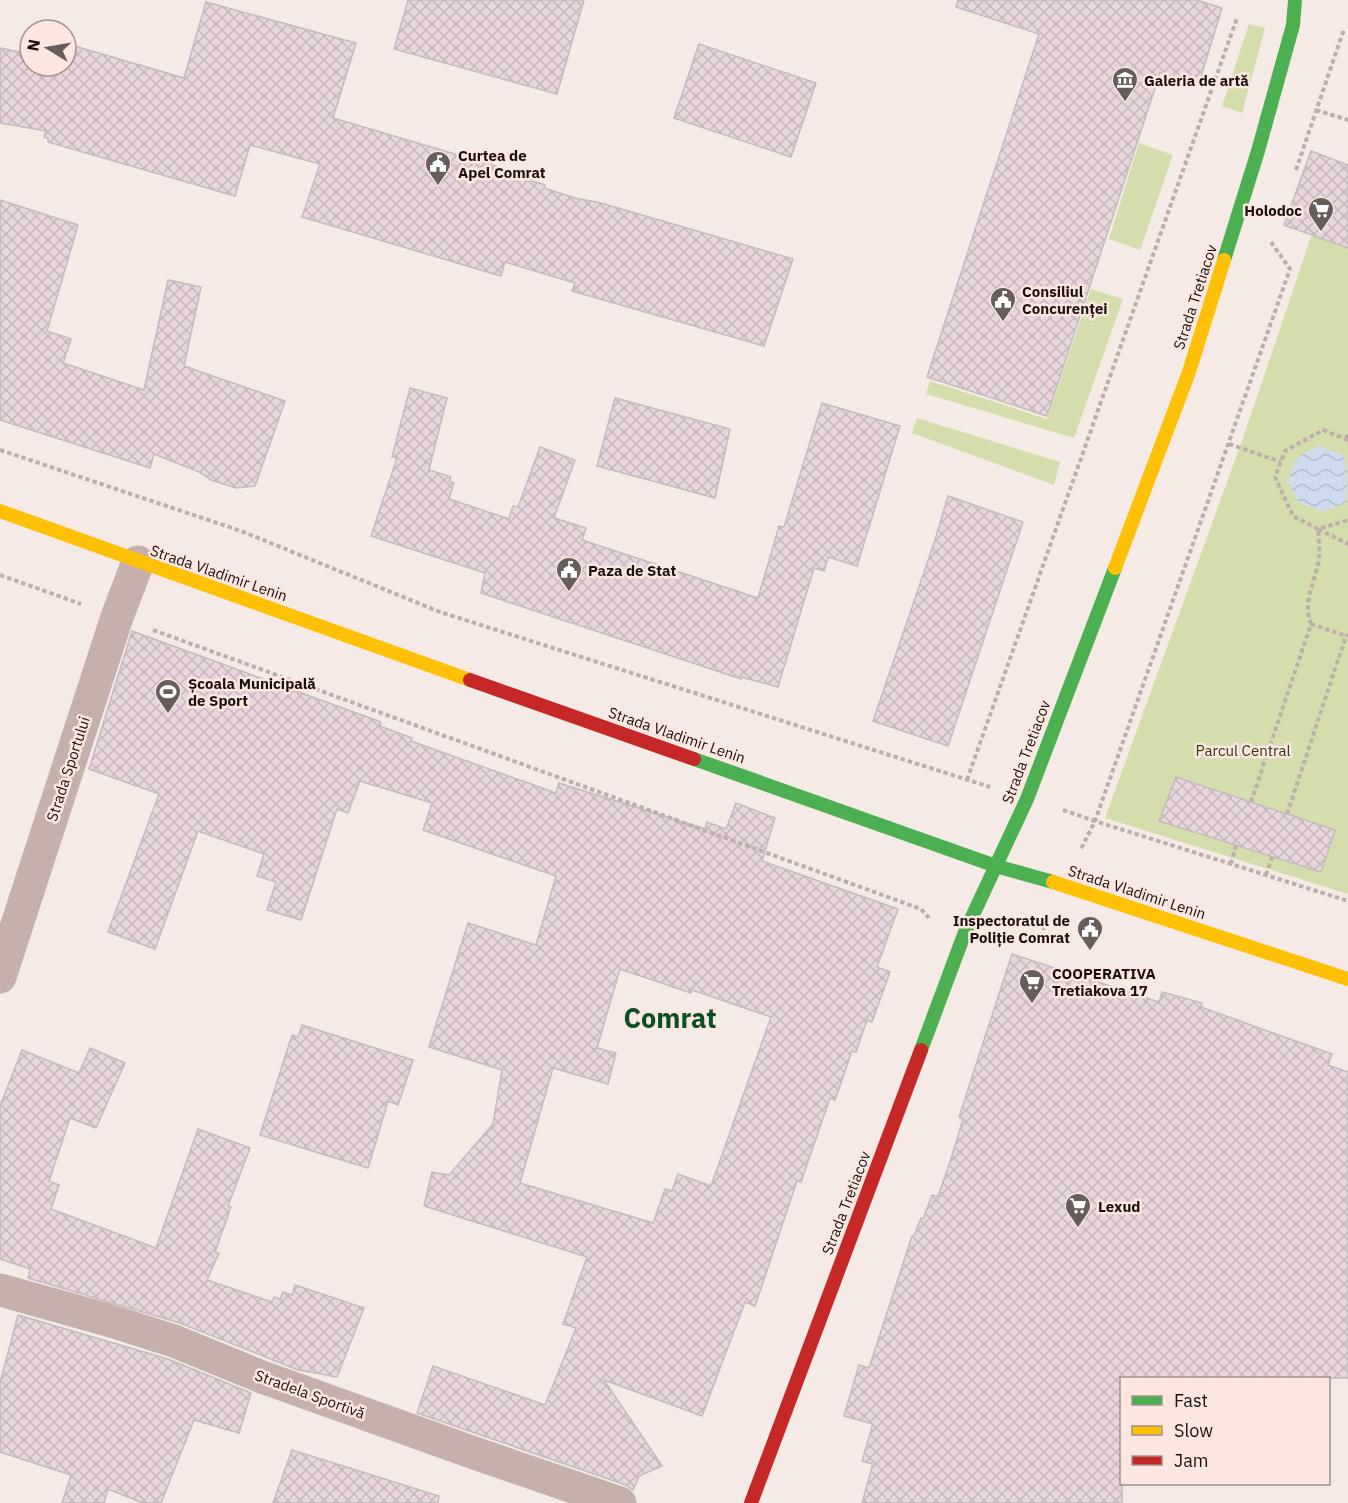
<svg xmlns="http://www.w3.org/2000/svg" width="1348" height="1503" viewBox="0 0 1348 1503" font-family="'IBM Plex Sans',sans-serif">
  <style>
    .green { fill: #d6ddac }
    .water { fill: url(#water-waves) }
    .building { fill: url(#building-cross-hatch); stroke: #c4bbbb; stroke-width: 1.5; fill-rule: evenodd }
    .lines { fill: none; stroke-linecap: round; stroke-linejoin: round }
    .path { stroke: #bfafac; stroke-width: 4; stroke-dasharray: 4.5 3; stroke-linecap: butt }
    .street { stroke: #c5b0ac; stroke-width: 33 }
    .fast { stroke: #4caf50; stroke-width: 14 }
    .slow { stroke: #ffc107; stroke-width: 14 }
    .jam { stroke: #c62828; stroke-width: 14 }
    .labels { text-anchor: middle; dominant-baseline: central; stroke-width: 5; stroke-linejoin: round; paint-order: stroke }
    .poi-label { font-size: 15px; font-weight: bold; fill: #1a110e; stroke: #fbe7e0; text-anchor: start }
    .street-label { font-size: 15px; fill: #1a110e; stroke: #fbe7e0 }
    .park-label { font-size: 15px; fill: #323b14; stroke: #fbe7e0 }
    .town-label { font-size: 27px; font-weight: bold; fill: #065023; stroke: #fbe7e0 }
  </style>
  <defs>
    <pattern id="water-waves" width="16" height="10" patternUnits="userSpaceOnUse" patternTransform="scale(1.5)"><rect width="16" height="10" fill="#cedbef"/><path d="M0 5q4-4 8 0t8 0" fill="none" stroke="#b0bbcc"/></pattern>
    <pattern id="building-cross-hatch" width="8" height="8" patternUnits="userSpaceOnUse" patternTransform="scale(1.5)"><rect width="8" height="8" fill="#e8d6dc"/><path d="M0 0l8 8M0 8l8-8" fill="none" stroke="#c6b7bc"/></pattern>
  </defs>
  <rect width="100%" height="100%" fill="#f5eae6"/>
  <!-- green -->
  <g class="green">
    <polygon points="1249,24 1265,28 1242,113 1222,106"/>
    <polygon points="1139,143 1173,155 1140,250 1109,239"/>
    <polygon points="1312,234 1348,248 1348,894 1105,818 1243,438"/>
    <polygon points="1091,289 1123,299 1074,438 926,394 930,381 1047,419"/>
    <polygon points="917,418 1060,462 1054,485 912,433"/>
  </g>
  <!-- water -->
  <path class="water" d="M1319 446 1343 455C1348 468 1348 489 1346 503L1323 511 1299 503 1288 482 1296 458Z"/>
  <!-- building -->
  <g class="building">
    <polygon points="408,0 584,0 557,94 394,49"/>
    <polygon points="958,0 1197,0 1222,8 1199,83 1160,73 1047,416 927,377 1039,34 956,7"/>
    <polygon points="206,2 356,43 333,118 533,177 532,181 545,185 544,188 575,198 601,203 793,259 764,346 572,291 575,283 505,262 501,276 302,217 320,164 250,145 235,196 48,142 48,138 44,137 46,131 0,123 0,48 30,54 30,66 66,66 71,45 184,78"/>
    <polygon points="699,44 816,83 791,157 674,118"/>
    <polygon points="1311,151 1348,165 1348,248 1284,225"/>
    <polygon points="0,200 78,225 47,331 71,339 63,363 144,390 168,280 201,287 184,366 285,401 255,486 236,488 211,480 199,472 154,454 150,468 0,420"/>
    <polygon points="410,388 447,398 429,470 451,477 449,481 454,483 449,499 509,519 513,506 518,507 540,447 575,460 554,518 586,528 582,540 758,598 779,526 784,527 822,403 900,426 857,566 828,557 824,571 814,568 778,687 741,677 741,679 481,593 485,573 371,536 397,458 392,457"/>
    <polygon points="615,398 730,429 715,498 597,466"/>
    <polygon points="948,496 1023,522 948,746 873,721 935,540"/>
    <path d="M132 631 381 722 380 726 412 738 411 741 556 793 559 783 705 829 707 822 726 829 736 803 775 818 762 861 898 909 877 967 890 972 872 1022 867 1020 856 1052 852 1051 835 1100 830 1098 801 1182 797 1181 755 1306 745 1302 702 1416 604 1380 662 1466 639 1476 633 1490 626 1485 417 1413 433 1366 545 1405 576 1328 563 1324 587 1257 424 1206 432 1172 449 1175 493 1124 502 1070 429 1047 468 923 536 945 556 876 423 830 432 803 360 781 348 813 337 809 301 920 267 910 276 882 257 876 264 854 198 831 155 949 108 932 159 794 89 769ZM620 969 691 993 692 990 771 1017 711 1186 678 1174 672 1191 665 1189 653 1223 520 1183 553 1068 608 1084 616 1053 597 1048Z"/>
    <polygon points="1176,777 1335,830 1321,872 1159,821"/>
    <polygon points="1012,954 1159,1002 1162,992 1202,1003 1201,1007 1332,1054 1328,1065 1348,1072 1348,1378 1122,1378 1122,1503 862,1503 873,1464 862,1461 873,1424 844,1416 859,1365 869,1368 912,1236 914,1236 921,1218 923,1219 932,1195 938,1196 950,1162 963,1119 959,1117"/>
    <polygon points="302,1025 413,1060 398,1105 388,1101 368,1168 260,1135 292,1035 298,1037"/>
    <polygon points="90,1048 125,1063 96,1128 70,1118 49,1181 59,1185 51,1209 156,1248 198,1129 250,1148 228,1206 231,1207 215,1252 219,1253 207,1280 272,1302 274,1297 280,1299 283,1292 292,1295 295,1285 364,1308 337,1377 298,1370 180,1323 28,1278 30,1269 0,1259 0,1106 22,1050 79,1073"/>
    <polygon points="18,1315 168,1359 251,1393 239,1433 194,1420 161,1503 143,1503 108,1489 104,1503 62,1503 71,1475 0,1452 0,1383"/>
    <polygon points="292,1450 439,1496 438,1503 273,1503"/>
  </g>
  <g class="lines">
    <!-- path -->
    <g class="path">
      <polyline points="1316,110 1348,120"/>
      <polyline points="1296,170 1344,29"/>
      <polyline points="1271,242 1290,269 1095,821 1348,901"/>
      <polyline points="1346,439 1348,433"/>
      <polyline points="1348,440 1323,430 1285,451 1275,477 1293,516 1318,529 1348,520"/>
      <polyline points="1229,444 1281,462"/>
      <polyline points="0,450 241,531 440,612 990,787"/>
      <polyline points="0,575 81,604"/>
      <polyline points="1311,624 1346,636"/>
      <polyline points="153,630 921,909 929,918"/>
      <polyline points="967,780 1237,18"/>
      <path d="M1251 802 1311 624C1302 600 1316 582 1319 558 1320 549 1319 538 1318 529L1348 544"/>
      <polyline points="1063,810 1095,821 1080,851"/>
      <polyline points="1287,814 1346,636 1348,635"/>
      <polyline points="1231,864 1236,845"/>
      <polyline points="1266,875 1272,857"/>
      <polyline points="1004,942 1039,939 1047,920"/>
    </g>
    <!-- street -->
    <g class="street">
      <polyline points="0,977 117,617 138,562"/>
      <polyline points="0,1290 108,1320 174,1341 262,1377 477,1454 620,1503"/>
    </g>
    <!-- fast -->
    <g class="fast">
      <polyline points="1224,260 1258,151 1293,25 1295,0"/>
      <polyline points="694,759 996,866 1053,882"/>
      <polyline points="921,1050 965,932 1027,799 1115,568"/>
    </g>
    <!-- slow -->
    <g class="slow">
      <polyline points="0,511 470,680"/>
      <polyline points="1115,568 1189,372 1224,260"/>
      <polyline points="1053,882 1348,979"/>
    </g>
    <!-- jam -->
    <g class="jam">
      <polyline points="470,680 694,759"/>
      <polyline points="751,1503 921,1050"/>
    </g>
  </g>
  <!-- icons -->
  <defs>
    <symbol id="museum-pin" viewBox="-11 -11 22 30"><path d="M0 17L-7.5 6A9.5 9.5 0 1 1 7.5 6Z" fill="#675d5a" stroke="#fbe7e0"/><path d="M0-6L6-3V-2H-6V-3ZM-5-1h2V3h-2ZM-1-1h2V3h-2ZM3-1h2V3H3ZM-6 4H6V6H-6Z" fill="#fff"/></symbol>
    <symbol id="civic-pin" viewBox="-11 -11 22 30"><path d="M0 17L-7.5 6A9.5 9.5 0 1 1 7.5 6Z" fill="#675d5a" stroke="#fbe7e0"/><path d="M-.6-6.5H3V-4.5H.6V-3L4-1V1h2V6H-6V1h2V-1L-.6-3ZM-1.2 2.5V6h2.4V2.5Z" fill="#fff"/></symbol>
    <symbol id="supermarket-pin" viewBox="-11 -11 22 30"><path d="M0 17L-7.5 6A9.5 9.5 0 1 1 7.5 6Z" fill="#675d5a" stroke="#fbe7e0"/><path d="M-6-5.5h2.5l.6 2H6L4.5 2H-2.5L-4.4-4H-6ZM-1.5 3.2a1.3 1.3 0 1 0 .1 0ZM3 3.2a1.3 1.3 0 1 0 .1 0Z" fill="#fff"/></symbol>
    <symbol id="stadium-pin" viewBox="-11 -11 22 30"><path d="M0 17L-7.5 6A9.5 9.5 0 1 1 7.5 6Z" fill="#675d5a" stroke="#fbe7e0"/><path d="M0-5a6.5 5 0 1 0 0 10a6.5 5 0 1 0 0-10ZM-3.5-1.8h7v3.6h-7Z" fill="#fff"/></symbol>
  </defs>
  <g fill-rule="evenodd">
    <use href="#museum-pin" x="1110" y="65" width="30" height="40"/>
    <use href="#civic-pin" x="423" y="149" width="30" height="40"/>
    <use href="#supermarket-pin" x="1306" y="195" width="30" height="40"/>
    <use href="#civic-pin" x="988" y="285" width="30" height="40"/>
    <use href="#civic-pin" x="554" y="555" width="30" height="40"/>
    <use href="#stadium-pin" x="153" y="677" width="30" height="40"/>
    <use href="#civic-pin" x="1075" y="914" width="30" height="40"/>
    <use href="#supermarket-pin" x="1017" y="967" width="30" height="40"/>
    <use href="#supermarket-pin" x="1063" y="1191" width="30" height="40"/>
  </g>
  <g class="labels">
    <!-- poi labels -->
    <g class="poi-label">
      <text x="1144" y="80">Galeria de artă</text>
      <text x="458" y="155">Curtea de<tspan x="458" dy="17">Apel Comrat</tspan></text>
      <text x="1302" y="210" text-anchor="end">Holodoc</text>
      <text x="1022" y="291">Consiliul<tspan x="1022" dy="17">Concurenței</tspan></text>
      <text x="588" y="570">Paza de Stat</text>
      <text x="188" y="683">Școala Municipală<tspan x="188" dy="17">de Sport</tspan></text>
      <text x="1070" y="920" text-anchor="end">Inspectoratul de<tspan x="1070" dy="17">Poliție Comrat</tspan></text>
      <text x="1052" y="973">COOPERATIVA<tspan x="1052" dy="17">Tretiakova 17</tspan></text>
      <text x="1098" y="1206">Lexud</text>
    </g>
    <!-- street labels -->
    <g class="street-label">
      <text transform="translate(1195 297) rotate(-72)">Strada Tretiacov</text>
      <text transform="translate(219 573) rotate(19)">Strada Vladimir Lenin</text>
      <text transform="translate(677 735) rotate(19)">Strada Vladimir Lenin</text>
      <text transform="translate(1026 752) rotate(-69)">Strada Tretiacov</text>
      <text transform="translate(68 769) rotate(-72)">Strada Sportului</text>
      <text transform="translate(1137 892) rotate(18)">Strada Vladimir Lenin</text>
      <text transform="translate(846 1203) rotate(-69)">Strada Tretiacov</text>
      <text transform="translate(310 1394) rotate(20)">Stradela Sportivă</text>
    </g>
    <!-- park labels -->
    <g class="park-label">
      <text x="1243" y="750">Parcul Central</text>
    </g>
    <!-- town labels -->
    <g class="town-label">
      <text x="670" y="1017">Comrat</text>
    </g>
  </g>
  <!-- legend -->
  <rect x="1120" y="1377" width="210" height="108" fill="#fbe7e0" stroke="#a1918c" stroke-width="1.5"/>
  <rect x="1132" y="1396" width="30" height="9" fill="#4caf50" stroke="#a1918c" stroke-width="1.5"/>
  <text x="1174" y="1407" font-size="18" fill="#1a110e">Fast</text>
  <rect x="1132" y="1426" width="30" height="9" fill="#ffc107" stroke="#a1918c" stroke-width="1.5"/>
  <text x="1174" y="1437" font-size="18" fill="#1a110e">Slow</text>
  <rect x="1132" y="1456" width="30" height="9" fill="#c62828" stroke="#a1918c" stroke-width="1.5"/>
  <text x="1174" y="1467" font-size="18" fill="#1a110e">Jam</text>
  <!-- north arrow -->
  <g transform="translate(48 48) rotate(281)"><circle r="28" fill="#fbe7e0" stroke="#a1918c" stroke-width="1.5"/>
  <path d="M0-4.5L10 22L0 15L-10 22Z" fill="#675d5a"/>
  <text y="-9" font-size="16" font-weight="bold" text-anchor="middle" fill="#1a110e">N</text>
  </g>
</svg>
